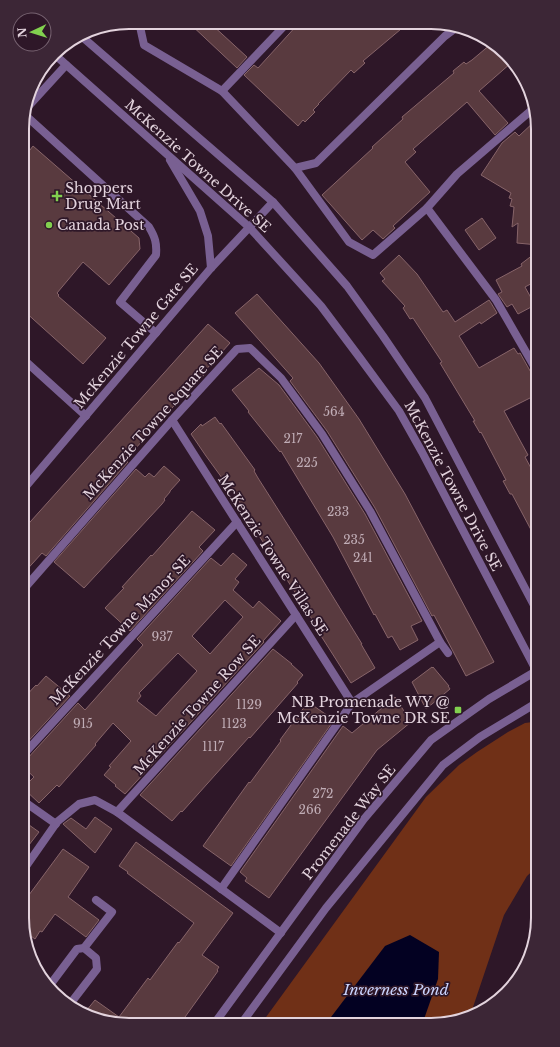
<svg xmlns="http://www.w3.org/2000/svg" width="560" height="1047" viewBox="0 0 560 1047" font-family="'Libre Baskerville',serif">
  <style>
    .green { fill: #703017 }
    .water { fill: #030122 }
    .building { fill: #593a3f; stroke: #876469; fill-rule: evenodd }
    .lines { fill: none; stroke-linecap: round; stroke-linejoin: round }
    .service { stroke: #796092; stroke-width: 8 }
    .minor { stroke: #796092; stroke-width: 8 }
    .tertiary { stroke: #796092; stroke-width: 8 }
    .poi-dot { fill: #82d04f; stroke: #2e1728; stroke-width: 1.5 }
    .labels { text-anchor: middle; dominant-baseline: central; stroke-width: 3.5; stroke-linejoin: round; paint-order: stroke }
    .number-label { font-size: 12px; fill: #c0adb6 }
    .street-label { font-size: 14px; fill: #e3d3dd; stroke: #2e1728 }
    .poi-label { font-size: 14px; fill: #e3d3dd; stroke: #2e1728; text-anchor: start }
    .water-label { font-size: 15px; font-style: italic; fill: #c9d3fd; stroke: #2e1728 }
    .rim { fill: none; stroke: #e3d3dd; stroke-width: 2 }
  </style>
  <rect width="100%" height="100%" fill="#2e1728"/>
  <!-- green -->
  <polygon class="green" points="533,722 538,724 538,866 527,876 504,915 470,1016 465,1019 431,1025 261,1024 426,797 459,765 477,752 508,732 525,723"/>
  <!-- water -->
  <polygon class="water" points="410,935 439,952 438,979 422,1025 325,1025 385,946"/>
  <!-- building -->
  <g class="building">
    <polygon points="188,22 210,23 247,57 237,68"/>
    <polygon points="299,23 366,23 407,24 363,61 365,63 354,73 351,70 318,104 319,104 313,110 315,112 305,122 303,120 298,126 244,75 254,65 258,68"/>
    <polygon points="491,44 502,49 511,63 479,91 508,123 495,135 467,102 413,149 416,152 405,162 430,192 393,226 395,228 383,239 373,230 362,240 322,195 373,148 372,147 403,119 402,117 454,73 453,71 464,62 466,64 472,60"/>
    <polygon points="536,120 538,129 538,245 517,243 518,223 512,227 514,207 510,206 512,199 509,198 511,193 481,175 502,143 515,132 519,136"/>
    <polygon points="33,146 139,238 140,249 109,285 83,262 57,293 59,295 58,296 106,338 83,364 23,310 23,159"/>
    <polygon points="482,218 496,238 479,250 465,230"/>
    <polygon points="538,251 538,280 525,287 535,305 518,314 512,304 507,307 498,294 502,292 496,280 522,266 521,264"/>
    <polygon points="399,255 417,274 443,312 447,310 455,322 489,300 491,303 497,313 481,324 480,322 459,336 479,368 514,348 518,354 520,353 533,376 538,378 538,394 504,411 528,455 525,457 538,481 538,543 512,494 510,494 503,481 506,480 481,432 480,433 473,421 475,421 440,363 442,362 413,318 410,319 403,308 405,306 382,281 385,279 380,273"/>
    <polygon points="257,294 319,363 359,419 405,494 494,662 466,676 434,615 432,616 375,508 327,431 290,381 293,378 235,313"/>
    <polygon points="208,324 230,343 202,374 204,375 183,398 182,397 125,460 128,462 46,556 42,553 22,575 22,531"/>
    <polygon points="259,368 279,385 317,437 365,514 422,621 411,626 418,640 400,650 392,636 388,638 375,614 374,615 333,537 281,451 280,452 248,412 249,411 232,390"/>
    <polygon points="215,417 220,424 221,423 255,470 254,471 258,478 314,566 362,644 361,644 375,668 351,683 316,628 317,627 251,523 240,505 241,504 206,456 191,434 201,424 202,426"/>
    <polygon points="164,466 180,480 170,491 170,492 164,499 165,500 162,504 84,588 54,562 136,469 145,477 149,473 154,477"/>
    <polygon points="192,511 215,530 199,547 203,551 130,631 105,608 124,588 122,587 151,555 152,556"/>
    <path d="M233 553 247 565 235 579 239 582 233 590 253 608 259 601 281 621 263 641 264 642 125 794 115 786 116 785 104 775 111 767 109 766 131 741 113 723 95 744 96 745 59 787 57 785 39 803 23 788 34 777 22 766V761L26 760 78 703 85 710 143 645 137 639 211 558 221 566ZM225 600 243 617 210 654 192 636ZM178 653 197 671 156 716 137 701 141 696 139 693Z"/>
    <polygon points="273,649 292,664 291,664 303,675 297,682 298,683 250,738 249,737 182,812 181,811 172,821 140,795"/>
    <polygon points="432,667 432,668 433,667 449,686 448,686 450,689 426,709 412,682"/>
    <polygon points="46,676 70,696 22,748 22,700 36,685 37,686"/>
    <polygon points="395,697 411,722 377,750 269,898 245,881 247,878 240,872 343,726 352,733"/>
    <polygon points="308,702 334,720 231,866 203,846 249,782 250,783 281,741 280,740"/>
    <polygon points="95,817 112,829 95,853 63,824 71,818 86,829"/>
    <polygon points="22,820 39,832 22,854"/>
    <polygon points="136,842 233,913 202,955 219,967 217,970 218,971 180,1024 115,1024 86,1011 95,1000 119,1017 148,978 150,980 178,942 179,943 194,923 127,873 128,872 119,866"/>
    <polygon points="63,849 89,867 68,897 99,920 86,937 55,914 42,932 40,931 35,939 24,931 22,908 28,900 26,899"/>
  </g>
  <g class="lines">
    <!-- service -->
    <g class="service">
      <polyline points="222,91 287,23"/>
      <polyline points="24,111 66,65"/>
      <path d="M24 114 149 227C155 237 157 243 156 255L120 302 156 333"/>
      <polyline points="295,168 349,242 373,255 427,208 457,174 534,108"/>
      <polyline points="427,208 496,300 538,373"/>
      <polyline points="84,948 112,912 96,900"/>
      <polyline points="50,985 77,949 84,948 96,958 97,969 70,1004"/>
    </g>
    <!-- minor -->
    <g class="minor">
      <polyline points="139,22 144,45 222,91 295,168 316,163 445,36 457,27"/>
      <polyline points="23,359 86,416"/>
      <polyline points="172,420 352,703"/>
      <polyline points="22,491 211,268 273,202"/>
      <polyline points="22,591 172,420 237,349 250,348 281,378 322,434 370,511 440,642 448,653"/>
      <polyline points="22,756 237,522"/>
      <polyline points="22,800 56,824"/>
      <polyline points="117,812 296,615"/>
      <polyline points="22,872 57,822 79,804 95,800 117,812 281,933"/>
      <polyline points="221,889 352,703 440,642"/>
    </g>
    <!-- tertiary -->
    <g class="tertiary">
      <polyline points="80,35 273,202 347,286 383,336 425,398 538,613"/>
      <polyline points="54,54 249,227 321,306 360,358 399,411 422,452 538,674"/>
      <polyline points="170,160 200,211 208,236 211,268"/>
      <polyline points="214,1024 364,819 431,740 489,699 538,670"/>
      <polyline points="241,1024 326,908 443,765 480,737 538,702"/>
    </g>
  </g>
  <!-- markers -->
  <g class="poi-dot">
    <path d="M55 190h4v4h4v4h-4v4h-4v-4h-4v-4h4z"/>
    <circle cx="49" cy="225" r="4"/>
    <rect x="454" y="706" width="8" height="8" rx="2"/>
  </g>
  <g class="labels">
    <!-- number labels -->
    <g class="number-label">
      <text x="334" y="411">564</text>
      <text x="293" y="438">217</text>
      <text x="307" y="462">225</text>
      <text x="338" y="511">233</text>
      <text x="354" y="539">235</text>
      <text x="363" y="557">241</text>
      <text x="162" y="636">937</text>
      <text x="249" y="704">1129</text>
      <text x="83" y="723">915</text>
      <text x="234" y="723">1123</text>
      <text x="213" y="746">1117</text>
      <text x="323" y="793">272</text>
      <text x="310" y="809">266</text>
    </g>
    <!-- street labels -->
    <g class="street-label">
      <text transform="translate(198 166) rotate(42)">McKenzie Towne Drive SE</text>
      <text transform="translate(136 336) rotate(-50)">McKenzie Towne Gate SE</text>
      <text transform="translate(153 423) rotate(-48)">McKenzie Towne Square SE</text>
      <text transform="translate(453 486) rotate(62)">McKenzie Towne Drive SE</text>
      <text transform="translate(273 555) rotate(57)">McKenzie Towne Villas SE</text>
      <text transform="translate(120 630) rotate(-47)">McKenzie Towne Manor SE</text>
      <text transform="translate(197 705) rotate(-48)">McKenzie Towne Row SE</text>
      <text transform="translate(349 822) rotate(-52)">Promenade Way SE</text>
    </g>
    <!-- poi labels -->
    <g class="poi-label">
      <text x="65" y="188">Shoppers<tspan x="65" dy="16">Drug Mart</tspan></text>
      <text x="57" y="225">Canada Post</text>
      <text x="450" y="702" text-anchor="end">NB Promenade WY @<tspan x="450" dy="16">McKenzie Towne DR SE</tspan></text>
    </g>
    <!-- water labels -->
    <g class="water-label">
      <text x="396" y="989">Inverness Pond</text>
    </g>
  </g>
  <!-- crop -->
  <path d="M0 0H560V1047H0ZM129 29H431A100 100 0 0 1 531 129V918A100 100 0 0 1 431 1018H129A100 100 0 0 1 29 918V129A100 100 0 0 1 129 29Z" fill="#3c2636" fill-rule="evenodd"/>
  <path class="rim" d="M129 29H431A100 100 0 0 1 531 129V918A100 100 0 0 1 431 1018H129A100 100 0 0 1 29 918V129A100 100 0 0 1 129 29Z"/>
  <!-- north arrow -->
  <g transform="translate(32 32) rotate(266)"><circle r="19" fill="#2e1728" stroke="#766270"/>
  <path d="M0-3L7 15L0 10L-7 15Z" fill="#82d04f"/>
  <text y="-6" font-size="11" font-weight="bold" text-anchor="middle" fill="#e3d3dd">N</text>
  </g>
</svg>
